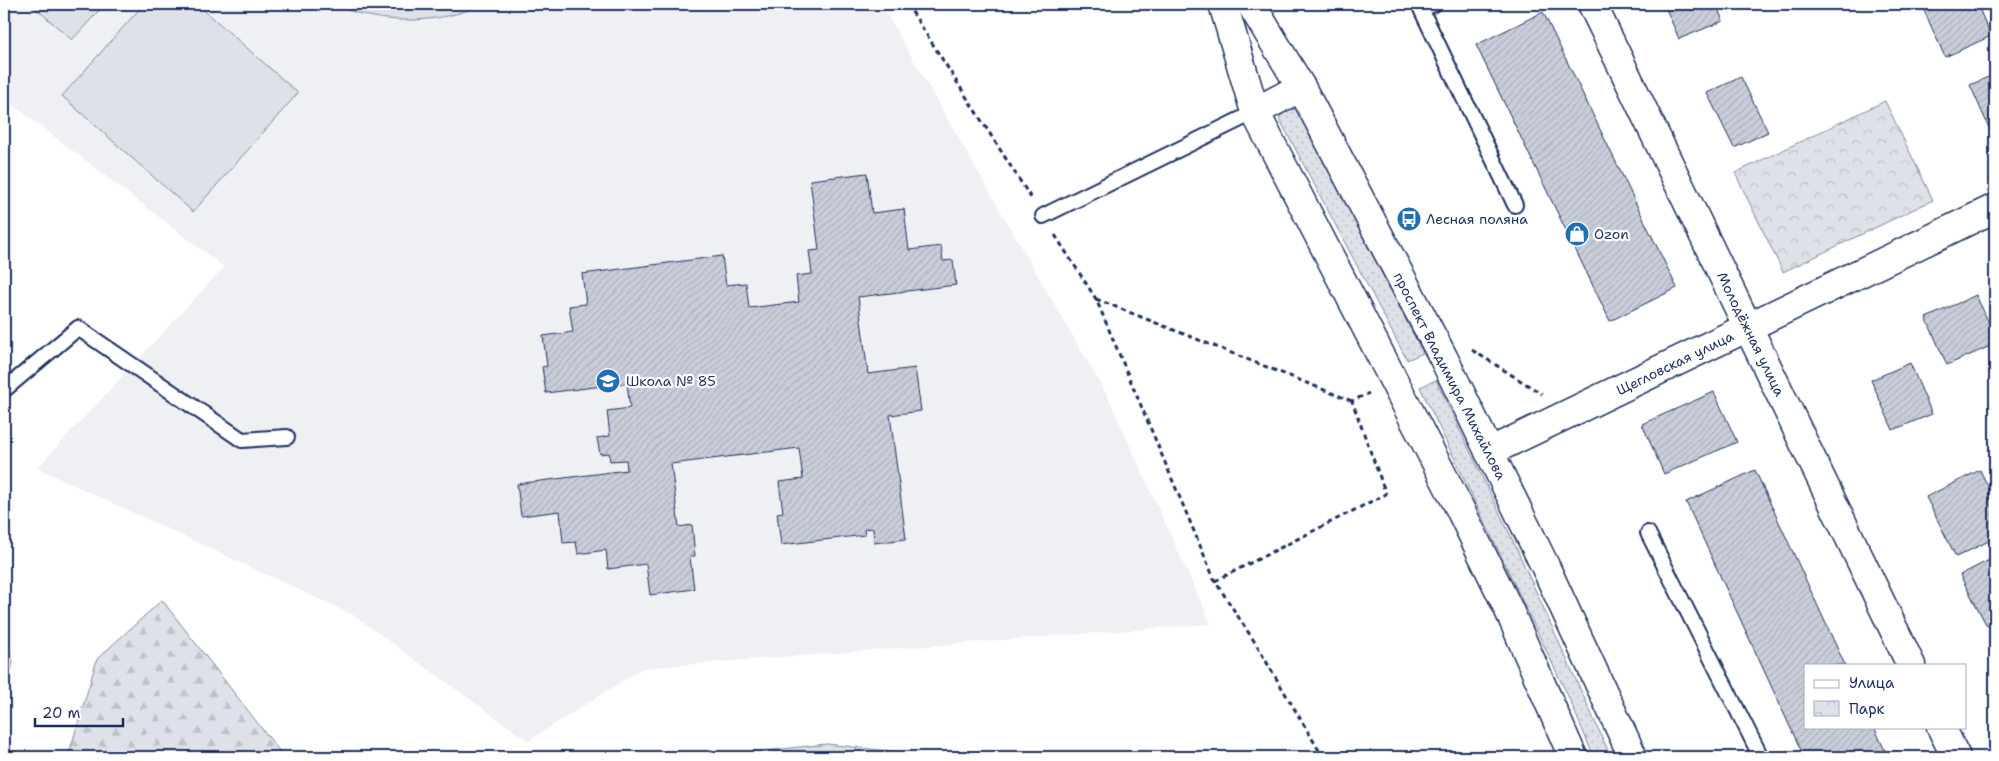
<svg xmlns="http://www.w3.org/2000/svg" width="1999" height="761" viewBox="0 0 1999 761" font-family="'Shantell Sans',sans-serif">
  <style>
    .built { fill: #eff0f4 }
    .grass { fill: url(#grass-dots); stroke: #7c88a2 }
    .forest { fill: url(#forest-firs); stroke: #7c88a2 }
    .park { fill: url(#park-crowns); stroke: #7c88a2 }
    .garden { fill: #dee1e7; stroke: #7c88a2 }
    .building { fill: url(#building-hatch); stroke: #1b2f5e }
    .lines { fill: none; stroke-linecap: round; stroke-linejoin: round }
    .lane-casing { stroke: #1b2f5e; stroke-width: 18 }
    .street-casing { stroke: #1b2f5e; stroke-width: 31 }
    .secondary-casing { stroke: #1b2f5e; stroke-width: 31 }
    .path { stroke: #1b2f5e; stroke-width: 3; stroke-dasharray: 5 4; stroke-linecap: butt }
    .lane { stroke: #fff; stroke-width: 14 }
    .street { stroke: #fff; stroke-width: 28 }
    .secondary { stroke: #fff; stroke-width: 28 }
    .labels { text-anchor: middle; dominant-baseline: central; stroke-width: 4.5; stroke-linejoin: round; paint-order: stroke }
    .poi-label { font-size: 14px; fill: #1b2f5e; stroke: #fff; text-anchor: start }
    .street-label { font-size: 14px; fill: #1b2f5e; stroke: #fff }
  </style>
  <defs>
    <pattern id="grass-dots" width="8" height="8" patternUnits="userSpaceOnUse" patternTransform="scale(1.25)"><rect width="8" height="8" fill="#dee1e7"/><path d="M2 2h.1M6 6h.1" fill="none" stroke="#bec1c9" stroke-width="1.8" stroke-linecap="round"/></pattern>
    <pattern id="forest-firs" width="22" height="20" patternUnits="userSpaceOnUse" patternTransform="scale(1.25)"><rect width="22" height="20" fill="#dee1e7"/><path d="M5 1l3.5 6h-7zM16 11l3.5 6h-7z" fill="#bec1c9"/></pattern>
    <pattern id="park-crowns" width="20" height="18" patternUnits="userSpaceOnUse" patternTransform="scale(1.25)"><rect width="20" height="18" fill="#dee1e7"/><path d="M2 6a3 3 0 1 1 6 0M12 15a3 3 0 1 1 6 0" fill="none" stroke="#bec1c9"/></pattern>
    <pattern id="building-hatch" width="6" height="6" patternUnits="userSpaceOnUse" patternTransform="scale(1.25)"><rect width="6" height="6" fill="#caceda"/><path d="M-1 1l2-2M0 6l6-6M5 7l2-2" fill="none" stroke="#adb1be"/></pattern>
  </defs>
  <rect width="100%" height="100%" fill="#fff"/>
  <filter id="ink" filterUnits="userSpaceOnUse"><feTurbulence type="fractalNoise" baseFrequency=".02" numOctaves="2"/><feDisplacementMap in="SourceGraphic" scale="10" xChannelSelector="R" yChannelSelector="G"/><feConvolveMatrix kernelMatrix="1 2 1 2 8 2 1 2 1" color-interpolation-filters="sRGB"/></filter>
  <g filter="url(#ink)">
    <!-- built -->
    <polygon class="built" points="4,4 881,4 1108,397 1211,624 643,668 528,741 353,615 37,468 224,267 4,98"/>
    <!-- grass -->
    <g class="grass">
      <polygon points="1297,109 1423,353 1407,360 1279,118 1286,110"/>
      <polygon points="1436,380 1514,543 1611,757 1594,757 1568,696 1420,387"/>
    </g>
    <!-- forest -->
    <g class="forest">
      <polygon points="162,600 284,757 68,757 97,659"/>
      <polygon points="4,637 13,662 4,705"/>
      <polygon points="827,744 942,757 709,757"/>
    </g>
    <!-- park -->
    <polygon class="park" points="1885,101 1933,200 1783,272 1735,173"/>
    <!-- garden -->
    <g class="garden">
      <polygon points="31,4 105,4 72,40"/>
      <polygon points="144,4 197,4 298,93 193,212 62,96"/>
      <path d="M334 4H483C439 25 378 26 334 4Z"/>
    </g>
    <!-- building -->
    <g class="building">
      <polygon points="1664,4 1716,4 1723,21 1679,39"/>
      <polygon points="1921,4 1977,4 1991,36 1945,57"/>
      <polygon points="1543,12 1677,288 1610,321 1476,45"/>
      <polygon points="1995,74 1995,141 1970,85"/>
      <polygon points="1741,77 1768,132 1734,148 1707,93"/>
      <polygon points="867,173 872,213 904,209 909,250 941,246 943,261 953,260 956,285 858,297 868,374 915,368 921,411 890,415 906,539 874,543 873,528 864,529 865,535 781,545 777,513 783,512 779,482 803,479 799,448 671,464 679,527 692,525 695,556 690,557 694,589 650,595 646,564 608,569 606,550 578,554 576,542 563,543 560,511 521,516 517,484 627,470 626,460 610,461 609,453 600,454 597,438 610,436 607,411 630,408 627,383 546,393 542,367 547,366 543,336 573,332 569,306 586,304 582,274 722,256 726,285 746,283 749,308 799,302 796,276 812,274 809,251 819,250 810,180"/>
      <polygon points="1976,295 1995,336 1995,344 1947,365 1926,318"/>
      <polygon points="1910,363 1932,414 1893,430 1871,380"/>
      <polygon points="1714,392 1737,442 1664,474 1642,424"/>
      <polygon points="1755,470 1845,665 1805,665 1805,727 1874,727 1888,757 1804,757 1686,502"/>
      <polygon points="1980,470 1995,501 1995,538 1956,557 1926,497"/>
      <polygon points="1995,557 1995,622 1987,626 1960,575"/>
    </g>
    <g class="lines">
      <defs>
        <g id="lane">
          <polyline points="1434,4 1421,9 1515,205"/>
          <polyline points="1043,216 1255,112"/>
          <polyline points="4,390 78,328 242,440 287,437"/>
          <polyline points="1648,533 1761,757"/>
        </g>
        <g id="street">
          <polyline points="1592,4 1911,665"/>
          <polyline points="1489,452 1995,208"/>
          <polyline points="1941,727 1956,757"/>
        </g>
        <g id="secondary">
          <polyline points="1223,4 1255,112 1459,507 1508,608 1573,757"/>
          <polyline points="1251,4 1301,87 1443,357 1545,566 1633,757"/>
          <polyline points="1255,112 1301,87"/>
        </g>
      </defs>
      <!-- lane casing -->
      <use href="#lane" class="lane-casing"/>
      <!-- street casing -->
      <use href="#street" class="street-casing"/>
      <!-- secondary casing -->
      <use href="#secondary" class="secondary-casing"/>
      <!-- path -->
      <g class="path">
        <polyline points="907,4 1031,198"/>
        <polyline points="1055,235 1096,299 1215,581 1254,641 1323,757"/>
        <polyline points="1096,299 1352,401"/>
        <polyline points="1472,350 1542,394"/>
        <polyline points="1215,581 1386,494 1352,401 1369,393"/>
      </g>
      <!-- lane -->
      <use href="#lane" class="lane"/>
      <!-- street -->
      <use href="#street" class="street"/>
      <!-- secondary -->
      <use href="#secondary" class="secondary"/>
    </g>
  </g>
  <!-- icons -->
  <defs>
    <symbol id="bus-disc" viewBox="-11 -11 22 22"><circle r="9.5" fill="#1f6fb2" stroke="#fff"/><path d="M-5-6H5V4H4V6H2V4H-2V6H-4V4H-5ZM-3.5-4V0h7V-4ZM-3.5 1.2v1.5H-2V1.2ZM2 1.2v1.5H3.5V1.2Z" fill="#fff"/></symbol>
    <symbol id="shop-disc" viewBox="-11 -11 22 22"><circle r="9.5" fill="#1f6fb2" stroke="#fff"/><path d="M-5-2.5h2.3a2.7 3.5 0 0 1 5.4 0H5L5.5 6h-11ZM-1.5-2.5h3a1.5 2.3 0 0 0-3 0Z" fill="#fff"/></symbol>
    <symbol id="school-disc" viewBox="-11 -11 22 22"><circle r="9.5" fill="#1f6fb2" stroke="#fff"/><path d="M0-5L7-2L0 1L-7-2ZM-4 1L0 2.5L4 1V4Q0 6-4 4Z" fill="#fff"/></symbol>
  </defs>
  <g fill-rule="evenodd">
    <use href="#bus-disc" x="1395" y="205" width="28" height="28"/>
    <use href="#shop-disc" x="1563" y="220" width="28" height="28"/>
    <use href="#school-disc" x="594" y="367" width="28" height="28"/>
  </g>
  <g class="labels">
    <!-- poi labels -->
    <g class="poi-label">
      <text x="1426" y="219">Лесная поляна</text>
      <text x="1594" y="234">Ozon</text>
      <text x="626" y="381">Школа № 85</text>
    </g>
    <!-- street labels -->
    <g class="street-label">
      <text transform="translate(1751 334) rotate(64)">Молодёжная улица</text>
      <text transform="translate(1675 363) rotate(-26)">Щегловская улица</text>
      <text transform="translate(1450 376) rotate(63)">проспект Владимира Михайлова</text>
    </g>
  </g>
  <!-- margin -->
  <rect width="1999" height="761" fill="none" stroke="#fff" stroke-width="20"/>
  <rect x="10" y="10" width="1979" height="741" fill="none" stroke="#1b2f5e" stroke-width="2" filter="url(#ink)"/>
  <!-- legend -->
  <rect x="1804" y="664" width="162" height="65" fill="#ffffff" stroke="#a4acbf"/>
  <rect x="1814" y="680" width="25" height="8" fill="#ffffff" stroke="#a4acbf"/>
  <text x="1849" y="688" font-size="15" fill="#1b2f5e">Улица</text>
  <rect x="1814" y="701" width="25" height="15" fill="url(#park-crowns)" stroke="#a4acbf"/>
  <text x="1849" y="714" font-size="15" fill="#1b2f5e">Парк</text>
  <!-- scale -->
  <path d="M35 718v8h88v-8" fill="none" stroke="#1b2f5e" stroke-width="2.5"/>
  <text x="42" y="718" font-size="15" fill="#1b2f5e" stroke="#ffffff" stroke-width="4" paint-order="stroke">20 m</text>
</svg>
